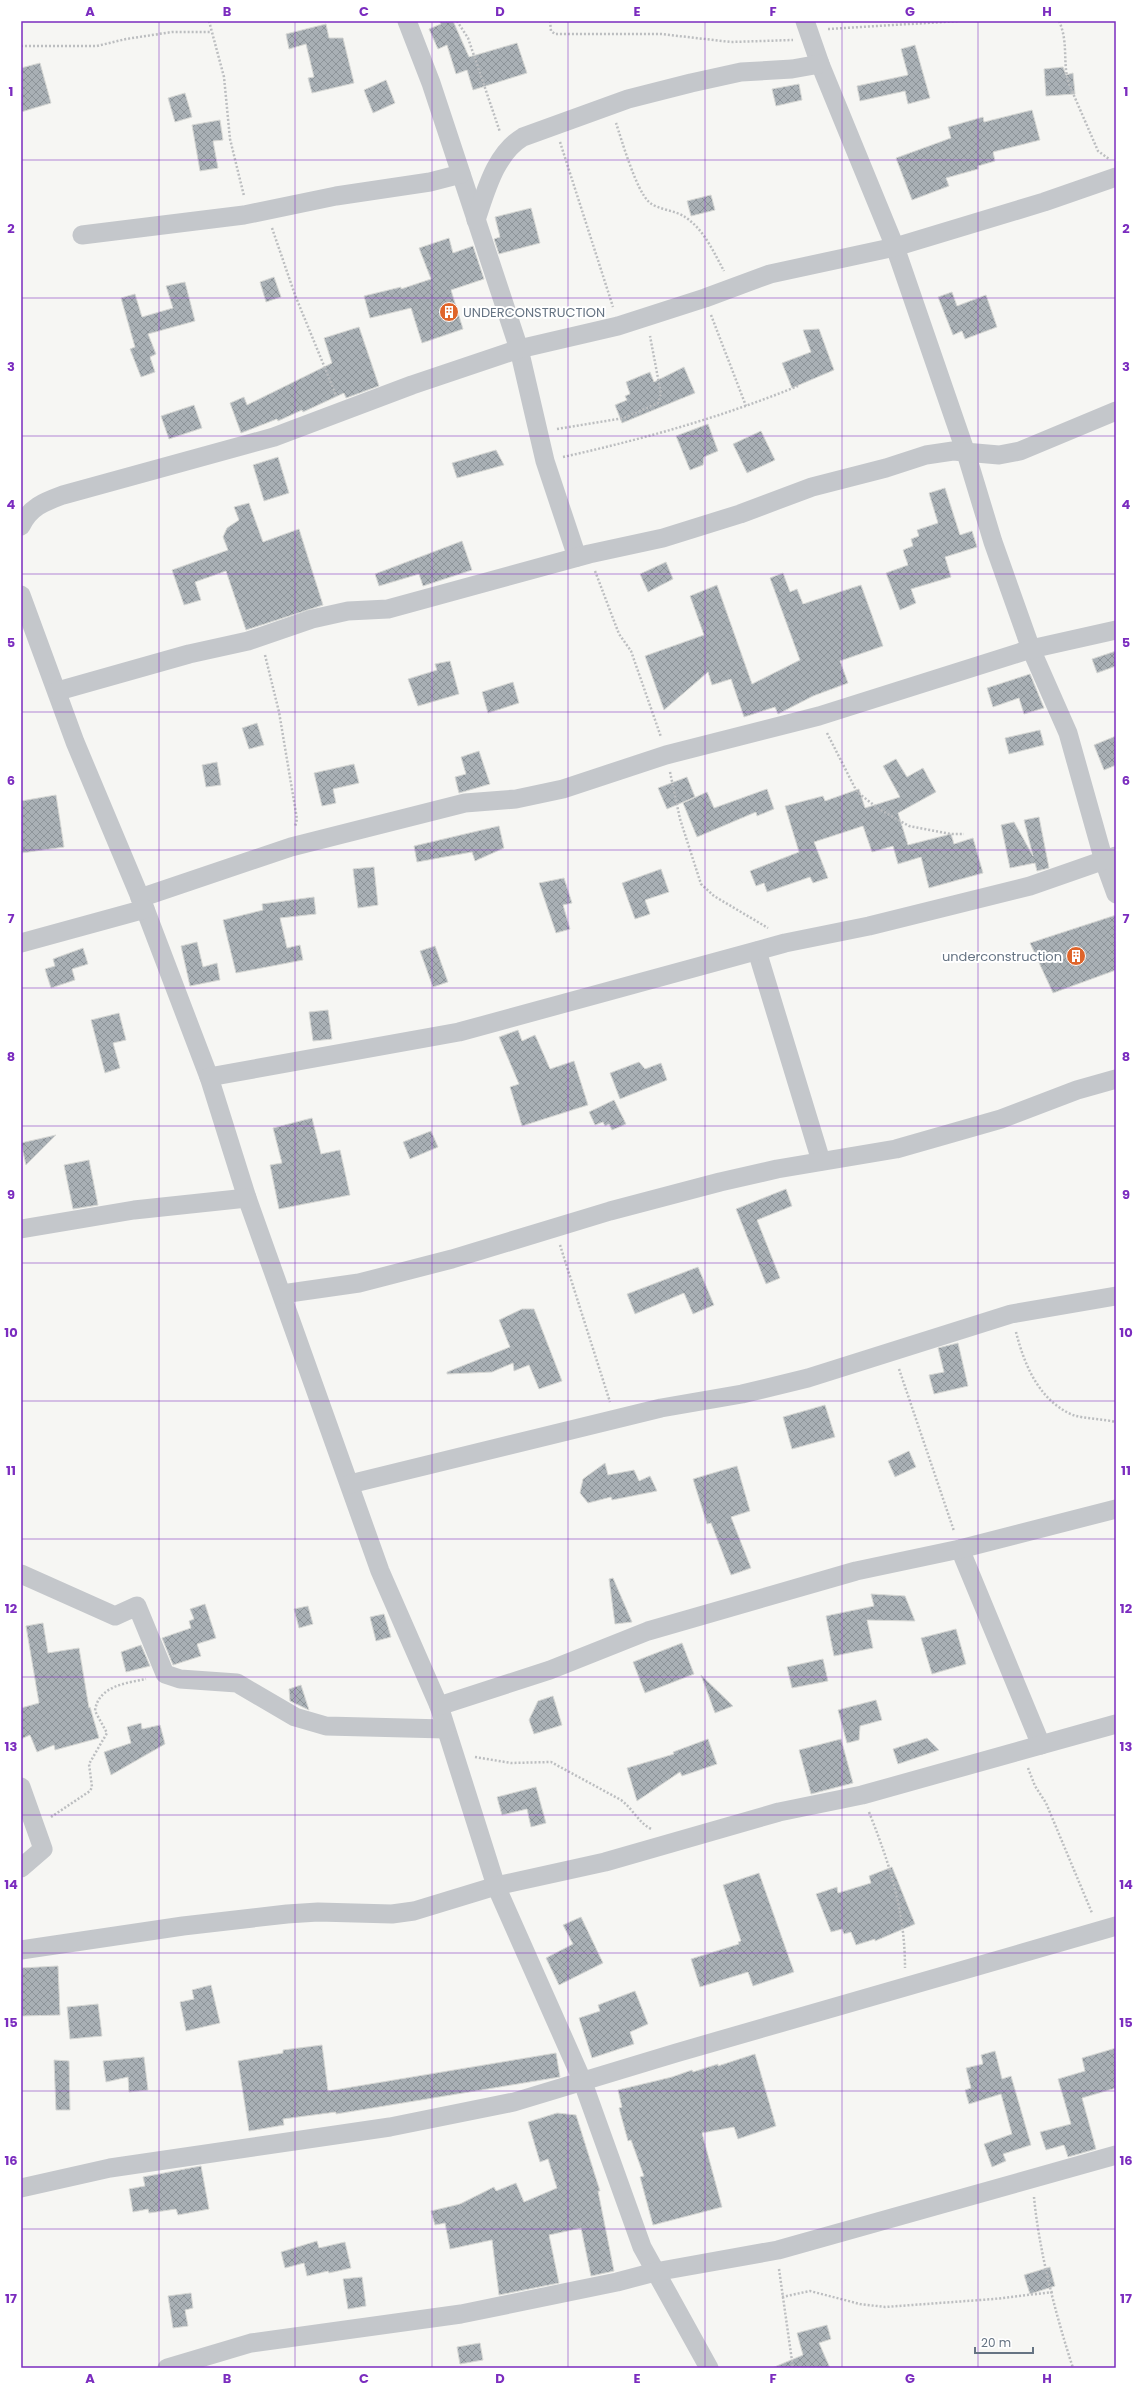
<svg xmlns="http://www.w3.org/2000/svg" width="1137" height="2389" viewBox="0 0 1137 2389" font-family="Poppins,sans-serif">
  <style>
    .building { fill: url(#building-cross-hatch); stroke: #d7d8d5 }
    .lines { fill: none; stroke-linecap: round; stroke-linejoin: round }
    .path { stroke: #bcbec0; stroke-width: 2.5; stroke-dasharray: 2 2; stroke-linecap: butt }
    .minor { stroke: #c4c7cb; stroke-width: 19 }
    .grid { fill: none; stroke: #7b2cbf; stroke-width: 1; stroke-opacity: 0.55 }
    .labels { text-anchor: middle; dominant-baseline: central; stroke-width: 4; stroke-linejoin: round; paint-order: stroke }
    .poi-label { font-size: 13px; fill: #667483; stroke: #fff; text-anchor: start }
    .neatline { fill: none; stroke: #7b2cbf; stroke-width: 1.5 }
    .grid-label { font-size: 13px; text-anchor: middle; font-weight: bold; fill: #7b2cbf }
  </style>
  <defs>
    <pattern id="building-cross-hatch" width="8" height="8" patternUnits="userSpaceOnUse"><rect width="8" height="8" fill="#a9b0b5"/><path d="M0 0l8 8M0 8l8-8" fill="none" stroke="#8d9499"/></pattern>
  </defs>
  <rect width="100%" height="100%" fill="#f6f6f3"/>
  <!-- building -->
  <g class="building">
    <polygon points="439,21 453,21 469,57 517,43 527,73 473,90 467,70 456,74 447,45 438,49 429,29 441,24"/>
    <polygon points="326,24 329,38 343,38 354,83 312,93 308,78 314,77 306,44 289,49 286,34"/>
    <polygon points="915,45 930,98 908,104 905,91 860,101 857,86 908,75 901,49"/>
    <polygon points="40,63 51,103 21,112 21,68"/>
    <polygon points="1063,67 1066,75 1073,73 1075,94 1046,96 1044,69"/>
    <polygon points="386,80 395,103 373,113 364,90"/>
    <polygon points="799,84 802,100 776,106 772,89"/>
    <polygon points="185,93 192,117 175,122 168,98"/>
    <polygon points="1032,110 1040,140 993,152 995,161 978,166 978,169 946,178 949,186 912,200 896,158 951,138 948,127 983,117 984,122"/>
    <polygon points="220,120 223,140 213,141 218,168 200,171 192,125"/>
    <polygon points="711,195 715,210 691,216 687,201"/>
    <polygon points="531,208 540,243 499,254 494,239 500,237 495,217"/>
    <polygon points="449,238 453,253 473,246 484,279 451,290 463,329 422,343 411,308 370,318 364,296 401,287 401,289 431,279 419,248"/>
    <polygon points="274,277 281,297 266,302 260,282"/>
    <polygon points="185,282 195,321 148,334 156,354 150,357 155,372 141,377 130,349 135,347 121,298 135,294 142,317 173,308 166,286"/>
    <polygon points="952,292 957,306 986,295 997,327 965,339 962,331 953,335 938,297"/>
    <polygon points="359,327 379,386 346,398 344,393 303,412 302,410 278,421 277,419 241,433 230,403 244,397 247,405 332,363 324,338"/>
    <polygon points="819,329 834,370 792,388 782,363 811,352 803,330"/>
    <polygon points="684,367 695,393 622,423 615,405 627,400 625,396 630,394 626,382 650,372 654,382"/>
    <polygon points="194,405 202,428 169,439 161,416"/>
    <polygon points="708,424 718,451 704,457 703,465 690,470 676,436"/>
    <polygon points="761,431 775,460 747,473 733,444"/>
    <polygon points="496,450 504,465 457,478 452,463"/>
    <polygon points="278,457 289,493 264,501 253,465"/>
    <polygon points="945,488 960,535 972,531 977,547 945,557 951,577 911,589 916,603 900,610 886,573 908,565 903,550 913,546 911,539 919,536 917,530 938,523 929,493"/>
    <polygon points="249,503 263,542 299,529 323,605 246,630 226,571 195,582 201,600 184,605 172,570 228,550 223,537 227,528 239,520 234,507"/>
    <polygon points="462,541 472,570 423,586 419,574 379,586 375,574"/>
    <polygon points="666,562 673,579 648,592 640,574"/>
    <polygon points="783,573 790,592 797,589 803,604 861,585 883,646 840,661 848,683 813,696 778,714 775,707 744,717 731,679 712,685 708,672 664,710 645,656 704,635 690,596 717,585 752,684 800,660 770,578"/>
    <polygon points="1116,651 1116,666 1097,673 1092,659"/>
    <polygon points="450,661 459,694 418,706 408,679 437,670 435,664"/>
    <polygon points="1030,674 1044,708 1024,714 1019,698 993,707 987,688"/>
    <polygon points="513,682 519,703 488,713 482,692"/>
    <polygon points="257,723 264,745 249,749 242,728"/>
    <polygon points="1040,730 1044,745 1009,754 1005,738"/>
    <polygon points="1116,736 1116,765 1104,770 1094,745"/>
    <polygon points="479,751 490,784 459,793 455,777 466,774 461,757"/>
    <polygon points="896,759 907,777 923,768 936,792 898,813 908,845 951,834 954,844 973,838 983,873 929,888 921,857 898,864 893,846 872,852 863,826 814,842 828,878 813,883 810,877 767,892 764,883 756,886 750,871 799,852 785,806 823,796 825,801 859,789 865,808 900,797 883,766"/>
    <polygon points="217,762 221,785 206,787 202,765"/>
    <polygon points="354,764 359,783 333,789 336,803 322,806 314,773"/>
    <polygon points="687,777 695,797 667,809 658,788"/>
    <polygon points="767,789 774,809 757,816 756,812 697,837 683,803 707,792 714,808"/>
    <polygon points="56,795 64,847 21,853 21,801"/>
    <polygon points="1039,817 1049,868 1037,871 1035,863 1010,868 1001,825 1014,822 1033,856 1024,820"/>
    <polygon points="499,826 504,848 475,861 472,852 417,862 414,846"/>
    <polygon points="374,867 378,905 358,908 353,869"/>
    <polygon points="661,869 669,892 645,900 650,914 635,919 622,883"/>
    <polygon points="564,878 572,903 563,905 570,929 556,933 539,883"/>
    <polygon points="314,897 316,914 280,918 287,948 300,945 303,960 236,973 223,920 263,910 262,904"/>
    <polygon points="1116,915 1116,970 1053,993 1030,943"/>
    <polygon points="197,942 203,967 217,963 220,980 190,986 181,946"/>
    <polygon points="435,946 448,982 433,987 420,951"/>
    <polygon points="83,948 88,964 72,969 75,980 51,988 45,969 55,966 53,959"/>
    <polygon points="328,1010 332,1039 313,1041 309,1012"/>
    <polygon points="119,1013 126,1040 113,1043 120,1068 105,1073 91,1020"/>
    <polygon points="518,1030 522,1041 535,1035 550,1069 574,1061 588,1105 522,1126 510,1087 519,1084 499,1037"/>
    <polygon points="639,1062 645,1069 661,1063 667,1080 620,1099 610,1073"/>
    <polygon points="614,1100 626,1124 612,1130 609,1124 605,1126 603,1122 595,1125 589,1112"/>
    <polygon points="312,1118 321,1154 340,1150 350,1195 279,1209 270,1165 282,1163 273,1128"/>
    <polygon points="431,1131 438,1147 410,1159 403,1142"/>
    <polygon points="56,1135 26,1165 21,1143"/>
    <polygon points="89,1160 98,1205 73,1209 64,1165"/>
    <polygon points="786,1189 792,1206 757,1220 780,1278 766,1284 736,1209"/>
    <polygon points="698,1267 714,1305 693,1314 684,1293 635,1314 627,1294"/>
    <polygon points="522,1309 534,1309 562,1381 539,1389 529,1365 514,1371 513,1363 492,1372 447,1374 447,1372 510,1347 499,1320"/>
    <polygon points="958,1343 968,1386 934,1394 929,1375 944,1372 938,1348"/>
    <polygon points="825,1405 835,1437 792,1449 783,1417"/>
    <polygon points="909,1451 916,1467 895,1477 888,1461"/>
    <polygon points="605,1463 608,1475 634,1470 639,1481 650,1476 657,1491 612,1500 611,1497 588,1503 580,1493 583,1479"/>
    <polygon points="737,1466 750,1511 731,1517 751,1568 731,1575 711,1523 707,1524 693,1479"/>
    <polygon points="613,1578 632,1622 615,1624 609,1579"/>
    <polygon points="871,1594 905,1596 915,1621 867,1620 873,1648 834,1656 826,1616 874,1606"/>
    <polygon points="205,1604 216,1638 197,1644 201,1656 173,1665 162,1638 191,1628 189,1621 194,1619 190,1609"/>
    <polygon points="308,1606 313,1624 299,1628 294,1609"/>
    <polygon points="384,1614 391,1637 376,1641 370,1617"/>
    <polygon points="43,1623 48,1653 79,1648 89,1708 90,1707 99,1738 55,1750 54,1745 37,1752 30,1735 21,1739 21,1708 39,1703 26,1626"/>
    <polygon points="956,1629 966,1664 932,1674 921,1638"/>
    <polygon points="682,1643 694,1674 645,1693 633,1662"/>
    <polygon points="141,1645 150,1666 126,1672 121,1652"/>
    <polygon points="823,1659 828,1681 792,1688 787,1667"/>
    <polygon points="701,1675 733,1706 715,1713"/>
    <polygon points="301,1685 309,1710 290,1701 289,1689"/>
    <polygon points="553,1696 562,1725 534,1734 529,1720 538,1701"/>
    <polygon points="876,1700 882,1720 860,1726 859,1740 847,1743 838,1710"/>
    <polygon points="141,1723 142,1729 160,1725 165,1744 111,1775 104,1752 131,1743 127,1727"/>
    <polygon points="927,1738 939,1750 898,1764 893,1749"/>
    <polygon points="708,1739 717,1764 682,1776 680,1772 637,1801 627,1768 674,1754 673,1752"/>
    <polygon points="841,1739 853,1783 811,1794 799,1750"/>
    <polygon points="536,1787 546,1823 531,1827 527,1809 502,1815 497,1797"/>
    <polygon points="892,1867 915,1924 875,1941 875,1939 856,1945 851,1932 844,1934 842,1929 831,1932 816,1894 837,1887 838,1893 871,1883 869,1876"/>
    <polygon points="759,1873 794,1972 753,1986 748,1972 700,1987 691,1959 739,1944 738,1942 741,1941 723,1885"/>
    <polygon points="581,1917 603,1963 559,1985 546,1958 573,1944 563,1925"/>
    <polygon points="58,1966 60,2015 21,2016 21,1968"/>
    <polygon points="211,1985 220,2023 186,2031 180,2002 194,1999 192,1990"/>
    <polygon points="635,1991 648,2024 630,2032 634,2044 592,2058 579,2018 600,2011 598,2005"/>
    <polygon points="98,2004 102,2036 70,2039 67,2007"/>
    <polygon points="322,2045 328,2091 556,2053 560,2077 336,2114 336,2112 283,2119 284,2125 249,2131 238,2061 283,2053 283,2050"/>
    <polygon points="1116,2048 1116,2088 1082,2098 1096,2149 1068,2157 1064,2145 1046,2150 1040,2132 1071,2124 1058,2079 1085,2071 1082,2058"/>
    <polygon points="995,2051 1002,2079 1011,2076 1031,2145 1003,2154 1006,2161 992,2167 984,2144 1012,2134 1001,2094 969,2104 965,2090 971,2088 966,2068 983,2064 981,2055"/>
    <polygon points="755,2054 776,2126 738,2139 734,2127 702,2133 722,2207 653,2225 640,2177 644,2176 631,2140 628,2141 619,2108 622,2107 618,2090 672,2077 692,2070 693,2072 718,2064 718,2066"/>
    <polygon points="144,2057 148,2090 129,2092 128,2077 106,2082 103,2061"/>
    <polygon points="54,2060 69,2061 70,2110 56,2110"/>
    <polygon points="557,2113 576,2115 600,2191 598,2191 614,2271 591,2276 581,2228 549,2235 559,2283 499,2295 492,2240 450,2249 445,2223 435,2225 431,2211 460,2204 494,2187 496,2191 516,2183 524,2202 557,2188 548,2159 540,2162 528,2122"/>
    <polygon points="201,2166 209,2209 178,2215 176,2209 149,2213 148,2209 133,2212 129,2189 145,2186 143,2177"/>
    <polygon points="317,2241 319,2248 345,2242 351,2268 329,2273 328,2271 307,2276 304,2263 285,2268 281,2252"/>
    <polygon points="1050,2267 1055,2286 1030,2294 1024,2275"/>
    <polygon points="362,2277 366,2306 348,2309 343,2279"/>
    <polygon points="191,2293 193,2308 185,2310 188,2326 173,2328 168,2296"/>
    <polygon points="827,2325 831,2339 819,2343 830,2368 772,2368 803,2355 797,2333"/>
    <polygon points="480,2343 483,2360 460,2364 457,2347"/>
  </g>
  <g class="lines">
    <!-- path -->
    <g class="path">
      <polyline points="209,21 224,77 230,139 244,196"/>
      <polyline points="457,21 468,38 500,132"/>
      <polyline points="550,21 551,31 555,34 661,34 731,42 793,40"/>
      <path d="M1059 21C1069 43 1062 63 1069 84L1098 151 1109 159"/>
      <polyline points="828,29 959,21"/>
      <polyline points="21,46 97,46 126,39 172,32 211,32"/>
      <path d="M616 123C622 141 636 190 649 202 658 210 675 210 685 217 704 229 714 253 724 271"/>
      <polyline points="560,142 613,307"/>
      <polyline points="272,228 295,295 336,395"/>
      <polyline points="711,315 746,406"/>
      <polyline points="557,429 624,418 658,403 661,394 650,336"/>
      <path d="M563 457C644 439 722 417 798 386"/>
      <polyline points="595,571 619,634 631,651 661,737"/>
      <polyline points="265,655 279,712 297,819 295,827"/>
      <polyline points="827,733 857,792 879,809 909,826 951,834 964,834"/>
      <polyline points="670,772 680,819 701,884 714,896 768,928"/>
      <polyline points="560,1245 610,1402"/>
      <path d="M1016 1332C1024 1364 1039 1401 1073 1415 1086 1419 1103 1419 1116 1422"/>
      <polyline points="899,1369 954,1531"/>
      <path d="M475 1757 511 1763 551 1762 621 1800C633 1809 638 1822 651 1829"/>
      <polyline points="1028,1768 1035,1786 1046,1803 1092,1913"/>
      <path d="M869 1812C890 1865 905 1911 905 1968"/>
      <path d="M51 1817 90 1791 92 1787 89 1764 107 1733 95 1711C98 1686 126 1683 146 1679"/>
      <path d="M1034 2197C1039 2251 1056 2316 1073 2368"/>
      <polyline points="779,2269 793,2368"/>
      <polyline points="782,2297 810,2291 860,2304 885,2307 994,2299 1053,2292"/>
    </g>
    <!-- minor -->
    <g class="minor">
      <polyline points="407,21 431,83 519,349 545,461 577,557"/>
      <polyline points="805,21 820,64 895,247 966,453 993,542 1031,649 1068,733 1104,861 1116,894"/>
      <path d="M476 220C486 191 495 154 523 137L628 99 691 83 741 72 792 69 820 64"/>
      <polyline points="82,235 244,215 336,196 430,182 461,174"/>
      <path d="M21 526C30 507 44 502 63 495L274 437 412 385 519 349 618 326 705 298 770 274 895 247 1044 202 1116 177"/>
      <polyline points="21,595 75,742 145,909 209,1077 247,1198 380,1571 439,1706 496,1886 582,2080 642,2247 709,2368"/>
      <polyline points="58,691 189,654 248,641 312,619 348,611 388,609 589,554 663,538 740,514 812,487 886,468 926,455 953,451 999,455 1020,451 1116,411"/>
      <polyline points="140,898 291,847 465,803 516,799 563,789 666,755 819,716 1031,649 1116,630"/>
      <polyline points="21,943 145,909"/>
      <polyline points="757,951 821,1161"/>
      <polyline points="209,1077 459,1032 785,943 869,926 1030,886 1116,856"/>
      <polyline points="21,1229 134,1210 247,1198"/>
      <polyline points="282,1294 359,1283 452,1259 610,1211 720,1182 777,1169 896,1149 1001,1119 1077,1090 1116,1079"/>
      <polyline points="350,1484 661,1408 742,1394 808,1378 1011,1314 1116,1296"/>
      <polyline points="960,1549 1041,1745"/>
      <polyline points="21,1574 115,1616 137,1606 165,1674 180,1679 237,1683 295,1717 326,1726 445,1729"/>
      <polyline points="439,1706 550,1670 648,1631 856,1571 960,1549 1116,1509"/>
      <polyline points="21,1787 43,1849 21,1868"/>
      <polyline points="21,1950 183,1926 287,1914 318,1912 392,1914 414,1911 496,1886 605,1862 779,1812 862,1795 1116,1724"/>
      <polyline points="21,2188 110,2168 390,2127 514,2102 676,2053 1116,1926"/>
      <polyline points="167,2368 251,2343 461,2314 617,2282 655,2272 778,2250 1116,2155"/>
    </g>
  </g>
  <!-- grid -->
  <path class="grid" d="M159 21V2368M295 21V2368M432 21V2368M568 21V2368M705 21V2368M842 21V2368M978 21V2368M21 160H1116M21 298H1116M21 436H1116M21 574H1116M21 712H1116M21 850H1116M21 988H1116M21 1126H1116M21 1263H1116M21 1401H1116M21 1539H1116M21 1677H1116M21 1815H1116M21 1953H1116M21 2091H1116M21 2229H1116"/>
  <!-- icons -->
  <defs>
    <symbol id="building-disc" viewBox="-11 -11 22 22"><circle r="9.5" fill="#df642a" stroke="#fff"/><path d="M-4-6H4V6H1V3H-1V6H-4ZM-2.5-4.3h1.7v1.8h-1.7ZM.8-4.3h1.7v1.8H.8ZM-2.5-1h1.7V.8h-1.7ZM.8-1h1.7V.8H.8Z" fill="#fff"/></symbol>
  </defs>
  <g fill-rule="evenodd">
    <use href="#building-disc" x="438" y="301" width="22" height="22"/>
    <use href="#building-disc" x="1065" y="945" width="22" height="22"/>
  </g>
  <g class="labels">
    <!-- poi labels -->
    <g class="poi-label">
      <text x="463" y="312">UNDERCONSTRUCTION</text>
      <text x="1062" y="956" text-anchor="end">underconstruction</text>
    </g>
  </g>
  <!-- border -->
  <rect width="1137" height="2389" fill="none" stroke="#ffffff" stroke-width="44"/>
  <!-- scale -->
  <path d="M975 2347v6h58v-6" fill="none" stroke="#667483" stroke-width="2"/>
  <text x="981" y="2347" font-size="12" fill="#667483" stroke="#ffffff" stroke-width="3" paint-order="stroke">20 m</text>
  <rect x="22" y="22" width="1093" height="2345" class="neatline"/>
  <g class="grid-label">
    <text x="90" y="16">A</text>
    <text x="227" y="16">B</text>
    <text x="364" y="16">C</text>
    <text x="500" y="16">D</text>
    <text x="637" y="16">E</text>
    <text x="773" y="16">F</text>
    <text x="910" y="16">G</text>
    <text x="1047" y="16">H</text>
    <text x="11" y="96">1</text>
    <text x="1126" y="96">1</text>
    <text x="11" y="233">2</text>
    <text x="1126" y="233">2</text>
    <text x="11" y="371">3</text>
    <text x="1126" y="371">3</text>
    <text x="11" y="509">4</text>
    <text x="1126" y="509">4</text>
    <text x="11" y="647">5</text>
    <text x="1126" y="647">5</text>
    <text x="11" y="785">6</text>
    <text x="1126" y="785">6</text>
    <text x="11" y="923">7</text>
    <text x="1126" y="923">7</text>
    <text x="11" y="1061">8</text>
    <text x="1126" y="1061">8</text>
    <text x="11" y="1199">9</text>
    <text x="1126" y="1199">9</text>
    <text x="11" y="1337">10</text>
    <text x="1126" y="1337">10</text>
    <text x="11" y="1475">11</text>
    <text x="1126" y="1475">11</text>
    <text x="11" y="1613">12</text>
    <text x="1126" y="1613">12</text>
    <text x="11" y="1751">13</text>
    <text x="1126" y="1751">13</text>
    <text x="11" y="1889">14</text>
    <text x="1126" y="1889">14</text>
    <text x="11" y="2027">15</text>
    <text x="1126" y="2027">15</text>
    <text x="11" y="2165">16</text>
    <text x="1126" y="2165">16</text>
    <text x="11" y="2303">17</text>
    <text x="1126" y="2303">17</text>
    <text x="90" y="2383">A</text>
    <text x="227" y="2383">B</text>
    <text x="364" y="2383">C</text>
    <text x="500" y="2383">D</text>
    <text x="637" y="2383">E</text>
    <text x="773" y="2383">F</text>
    <text x="910" y="2383">G</text>
    <text x="1047" y="2383">H</text>
  </g>
</svg>
